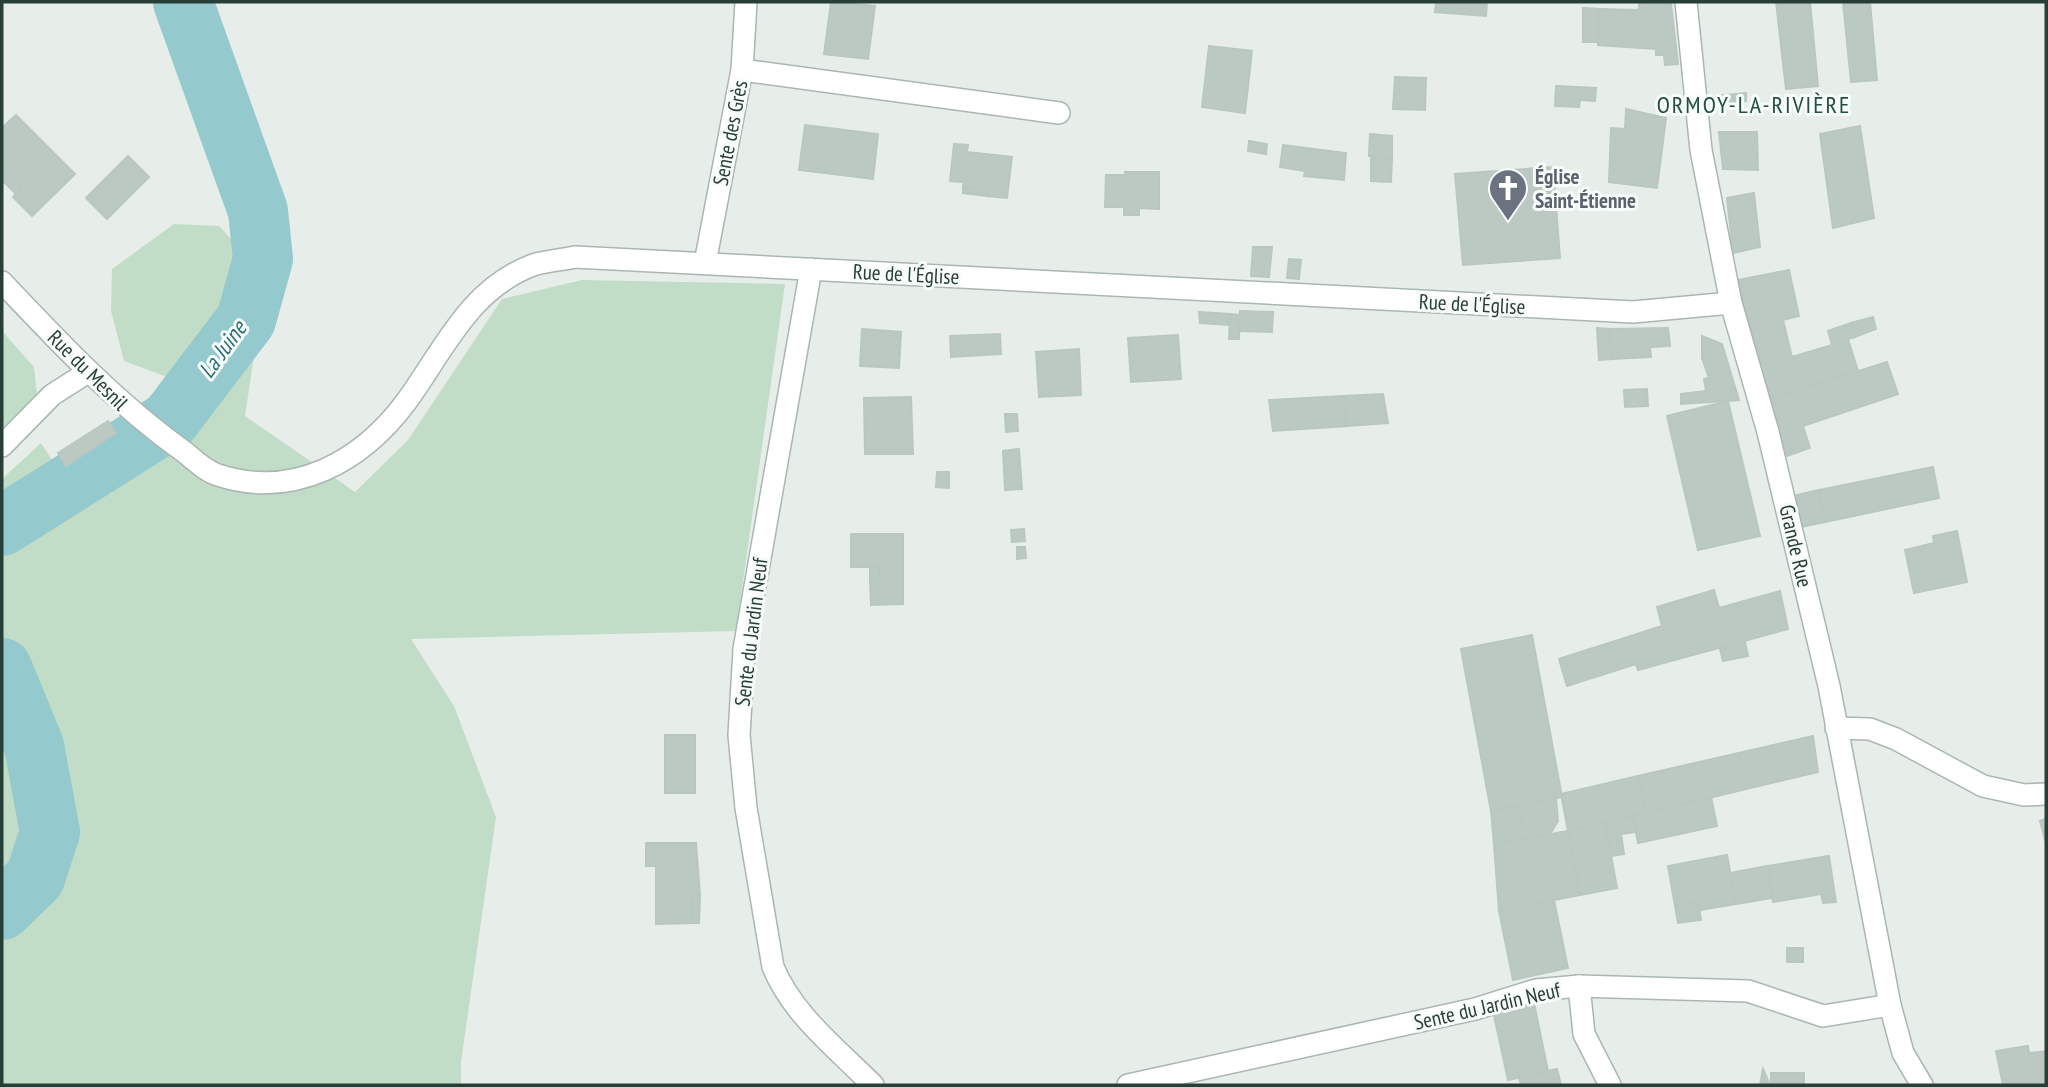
<svg xmlns="http://www.w3.org/2000/svg" width="2048" height="1087" viewBox="0 0 2048 1087" font-family="'PT Sans Narrow',sans-serif">
  <style>
    .green { fill: #c2ddc7 }
    .lines { fill: none; stroke-linecap: round; stroke-linejoin: round }
    .river { stroke: #94c9cd; stroke-width: 60 }
    .building { fill: #bcc9c3; stroke: #b9c7c1; stroke-width: 2 }
    .minor-casing { stroke: #aab6b1; stroke-width: 24 }
    .minor { stroke: #fff; stroke-width: 21 }
    .labels { text-anchor: middle; dominant-baseline: central; stroke-width: 6; stroke-linejoin: round; paint-order: stroke }
    .street-label { font-size: 21px; fill: #273f37; stroke: #f7fbf9 }
    .worship-label { font-size: 21px; font-weight: bold; fill: #5b616d; stroke: #f7fbf9; text-anchor: start }
    .water-label { font-size: 23px; font-style: italic; fill: #256f76; stroke: #f7fbf9 }
    .quarter-label { font-size: 24px; letter-spacing: 2px; fill: #245042; stroke: #f7fbf9 }
  </style>
  <rect width="100%" height="100%" fill="#e7eeea"/>
  <!-- green -->
  <g class="green">
    <polygon points="174,224 219,226 266,276 245,416 355,492 408,440 502,299 582,280 785,284 736,631 411,639 454,706 496,817 461,1062 461,1085 2,1085 2,479 41,443 74,494 135,451 143,467 200,416 167,377 124,361 111,311 112,269"/>
    <polygon points="2,331 34,367 37,394 2,432"/>
  </g>
  <g class="lines">
    <!-- river -->
    <g class="river">
      <polyline points="2,526 170,420 246,320 263,259 258,211 183,2"/>
      <polyline points="2,668 34,746 50,832 35,878 2,910"/>
    </g>
  </g>
  <!-- building -->
  <g class="building">
    <polygon points="831,2 875,6 868,59 824,54"/>
    <polygon points="1436,2 1487,2 1486,16 1435,12"/>
    <polygon points="1776,2 1810,2 1818,86 1786,89"/>
    <polygon points="1843,2 1870,2 1877,80 1851,82"/>
    <polygon points="1639,3 1671,4 1678,64 1665,65 1664,55 1656,55 1656,49 1598,45 1599,9 1639,10"/>
    <polygon points="1583,8 1599,9 1598,42 1583,42"/>
    <polygon points="1209,46 1252,51 1245,113 1202,107"/>
    <polygon points="1395,77 1426,78 1425,110 1393,109"/>
    <polygon points="1556,86 1596,88 1595,101 1580,100 1579,107 1555,106"/>
    <polygon points="1746,93 1746,101 1715,103 1715,96"/>
    <polygon points="1626,109 1666,118 1657,188 1609,182 1611,128 1625,129"/>
    <polygon points="16,115 75,174 32,216 13,197 22,187 2,167 2,128"/>
    <polygon points="805,125 878,134 873,179 799,170"/>
    <polygon points="1860,126 1874,218 1833,228 1820,134"/>
    <polygon points="1719,132 1757,132 1758,170 1723,169"/>
    <polygon points="1370,134 1392,136 1392,159 1369,156"/>
    <polygon points="1249,141 1267,144 1266,154 1248,151"/>
    <polygon points="954,144 968,145 967,152 1012,157 1007,198 988,196 988,190 963,187 964,182 950,181"/>
    <polygon points="1283,145 1346,153 1344,180 1304,176 1305,171 1280,167"/>
    <polygon points="128,156 149,177 107,219 86,198"/>
    <polygon points="1371,156 1392,159 1391,182 1371,181"/>
    <polygon points="2,167 22,187 16,194 2,180"/>
    <polygon points="1553,167 1560,258 1463,265 1455,174"/>
    <polygon points="1125,172 1159,172 1159,209 1139,208 1139,215 1124,215 1124,207 1105,207 1106,175 1125,175"/>
    <polygon points="963,187 988,190 988,196 963,193"/>
    <polygon points="1754,193 1760,247 1733,253 1727,198"/>
    <polygon points="1253,247 1272,247 1269,277 1251,276"/>
    <polygon points="1289,259 1301,260 1299,279 1287,278"/>
    <polygon points="1789,270 1799,316 1783,320 1792,357 1832,345 1828,331 1851,323 1855,337 1848,339 1858,371 1766,400 1738,280"/>
    <polygon points="1240,311 1273,312 1272,332 1239,331"/>
    <polygon points="1199,312 1230,314 1229,325 1200,323"/>
    <polygon points="1230,314 1240,315 1239,339 1229,339"/>
    <polygon points="1873,317 1876,329 1855,337 1851,323"/>
    <polygon points="1597,328 1609,329 1612,359 1599,360"/>
    <polygon points="1668,328 1670,346 1650,347 1651,357 1612,359 1609,329"/>
    <polygon points="862,329 901,332 899,368 860,366"/>
    <polygon points="1000,334 1001,354 951,357 950,336"/>
    <polygon points="1178,335 1181,379 1131,382 1128,338"/>
    <polygon points="1702,336 1722,344 1739,400 1681,404 1681,394 1706,391 1704,379 1709,378 1702,358"/>
    <polygon points="1079,349 1081,395 1039,397 1036,352"/>
    <polygon points="1887,362 1898,394 1803,426 1810,448 1787,456 1785,447 1779,449 1766,400"/>
    <polygon points="1647,389 1648,406 1625,407 1624,390"/>
    <polygon points="1383,394 1388,423 1347,426 1343,396"/>
    <polygon points="1343,396 1347,426 1273,431 1269,400"/>
    <polygon points="911,397 913,454 865,454 864,398"/>
    <polygon points="1728,401 1760,536 1698,550 1667,416"/>
    <polygon points="1005,414 1017,414 1018,431 1006,432"/>
    <polygon points="108,421 116,433 66,466 58,453"/>
    <polygon points="1019,449 1022,489 1005,490 1003,451"/>
    <polygon points="1933,467 1939,498 1825,522 1819,490"/>
    <polygon points="937,472 949,472 949,488 936,487"/>
    <polygon points="1819,490 1825,522 1801,527 1793,496"/>
    <polygon points="1024,529 1025,541 1012,542 1011,530"/>
    <polygon points="1957,531 1967,582 1914,593 1905,550 1934,543 1933,536"/>
    <polygon points="851,534 903,534 903,604 871,605 870,580 879,580 879,567 851,567"/>
    <polygon points="1017,547 1025,547 1026,558 1017,559"/>
    <rect x="870" y="567" width="9" height="13"/>
    <polygon points="1714,590 1719,608 1780,591 1788,629 1638,670 1636,664 1567,686 1559,659 1662,626 1657,607"/>
    <polygon points="1532,635 1562,797 1491,811 1461,649"/>
    <polygon points="1745,642 1748,656 1723,661 1720,649"/>
    <rect x="665" y="735" width="30" height="58"/>
    <polygon points="1813,736 1818,772 1646,813 1638,776"/>
    <polygon points="1638,776 1646,813 1568,831 1561,794"/>
    <polygon points="1711,797 1717,826 1638,843 1633,816"/>
    <polygon points="1556,798 1558,821 1550,834 1537,837 1522,827 1519,805"/>
    <polygon points="1519,805 1522,827 1537,837 1494,844 1491,811"/>
    <polygon points="1633,816 1636,832 1621,834 1624,854 1611,856 1605,822"/>
    <polygon points="2046,819 2046,843 2040,821"/>
    <polygon points="1605,822 1617,888 1580,895 1568,831"/>
    <polygon points="1568,831 1580,895 1499,911 1494,844"/>
    <polygon points="646,843 696,843 700,895 693,895 693,923 656,924 656,866 646,866"/>
    <polygon points="1727,855 1736,904 1700,910 1698,902 1675,906 1668,866"/>
    <polygon points="1829,856 1836,902 1823,903 1821,894 1773,902 1767,866"/>
    <polygon points="1767,866 1772,898 1736,904 1730,873"/>
    <polygon points="693,895 700,895 699,923 693,923"/>
    <polygon points="1554,900 1568,968 1513,980 1499,911"/>
    <polygon points="1698,902 1701,920 1678,923 1675,906"/>
    <rect x="1787" y="948" width="16" height="14"/>
    <polygon points="1534,1003 1548,1071 1508,1080 1493,1011"/>
    <polygon points="2028,1046 2029,1053 2046,1051 2046,1085 2003,1085 1996,1051"/>
    <polygon points="1557,1069 1561,1085 1521,1085 1519,1078"/>
    <polygon points="1763,1069 1770,1085 1760,1085"/>
    <rect x="1771" y="1073" width="33" height="12"/>
  </g>
  <g class="lines">
    <defs>
      <g id="minor">
        <polyline points="1686,2 1701,150 1731,303 1768,432 1829,686 1890,1005 1903,1053 1922,1085"/>
        <polyline points="742,70 1059,113"/>
        <polyline points="705,263 742,70 746,2"/>
        <path d="M811 269 744 649 739 735 746 808 773 967C793 1015 837 1049 873 1085"/>
        <path d="M2 282C58 341 113 400 179 448 191 456 204 471 218 475 294 500 362 461 406 402 444 350 469 289 533 265 546 261 561 260 575 257L1633 312 1731 303"/>
        <polyline points="2,446 52,395 88,372"/>
        <polyline points="1836,728 1870,729 1896,739 1983,786 2024,795 2046,794"/>
        <polyline points="1579,986 1584,1034 1610,1085"/>
        <polyline points="1128,1085 1475,1009 1536,990 1579,986 1748,991 1823,1016 1890,1005"/>
      </g>
    </defs>
    <!-- minor casing -->
    <use href="#minor" class="minor-casing"/>
    <!-- minor -->
    <use href="#minor" class="minor"/>
  </g>
  <!-- icons -->
  <defs>
    <symbol id="church-pin" viewBox="-11 -11 22 30"><path d="M0 17L-7.5 6A9.5 9.5 0 1 1 7.5 6Z" fill="#6b7280" stroke="#f7fbf9"/><path d="M-1.2-6h2.4v3.5h3.3v2.4h-3.3V6h-2.4V-.1h-3.3v-2.4h3.3Z" fill="#fff"/></symbol>
  </defs>
  <g fill-rule="evenodd">
    <use href="#church-pin" x="1486" y="166" width="44" height="60"/>
  </g>
  <g class="labels">
    <!-- street labels -->
    <g class="street-label">
      <text transform="translate(730 133) rotate(-79)">Sente des Grès</text>
      <text transform="translate(906 274) rotate(3)">Rue de l'Église</text>
      <text transform="translate(1472 304) rotate(3)">Rue de l'Église</text>
      <text transform="translate(88 370) rotate(45)">Rue du Mesnil</text>
      <text transform="translate(1796 546) rotate(77)">Grande Rue</text>
      <text transform="translate(751 632) rotate(-83)">Sente du Jardin Neuf</text>
      <text transform="translate(1487 1006) rotate(-13)">Sente du Jardin Neuf</text>
    </g>
    <!-- worship labels -->
    <g class="worship-label">
      <text x="1535" y="176">Église<tspan x="1535" dy="24">Saint-Étienne</tspan></text>
    </g>
    <!-- water labels -->
    <g class="water-label">
      <text transform="translate(222 349) rotate(-54)">La Juine</text>
    </g>
    <!-- quarter labels -->
    <g class="quarter-label">
      <text x="1754" y="104">ORMOY-LA-RIVIÈRE</text>
    </g>
  </g>
  <!-- border -->
  <rect width="2048" height="1087" fill="none" stroke="#273f37" stroke-width="7"/>
</svg>
